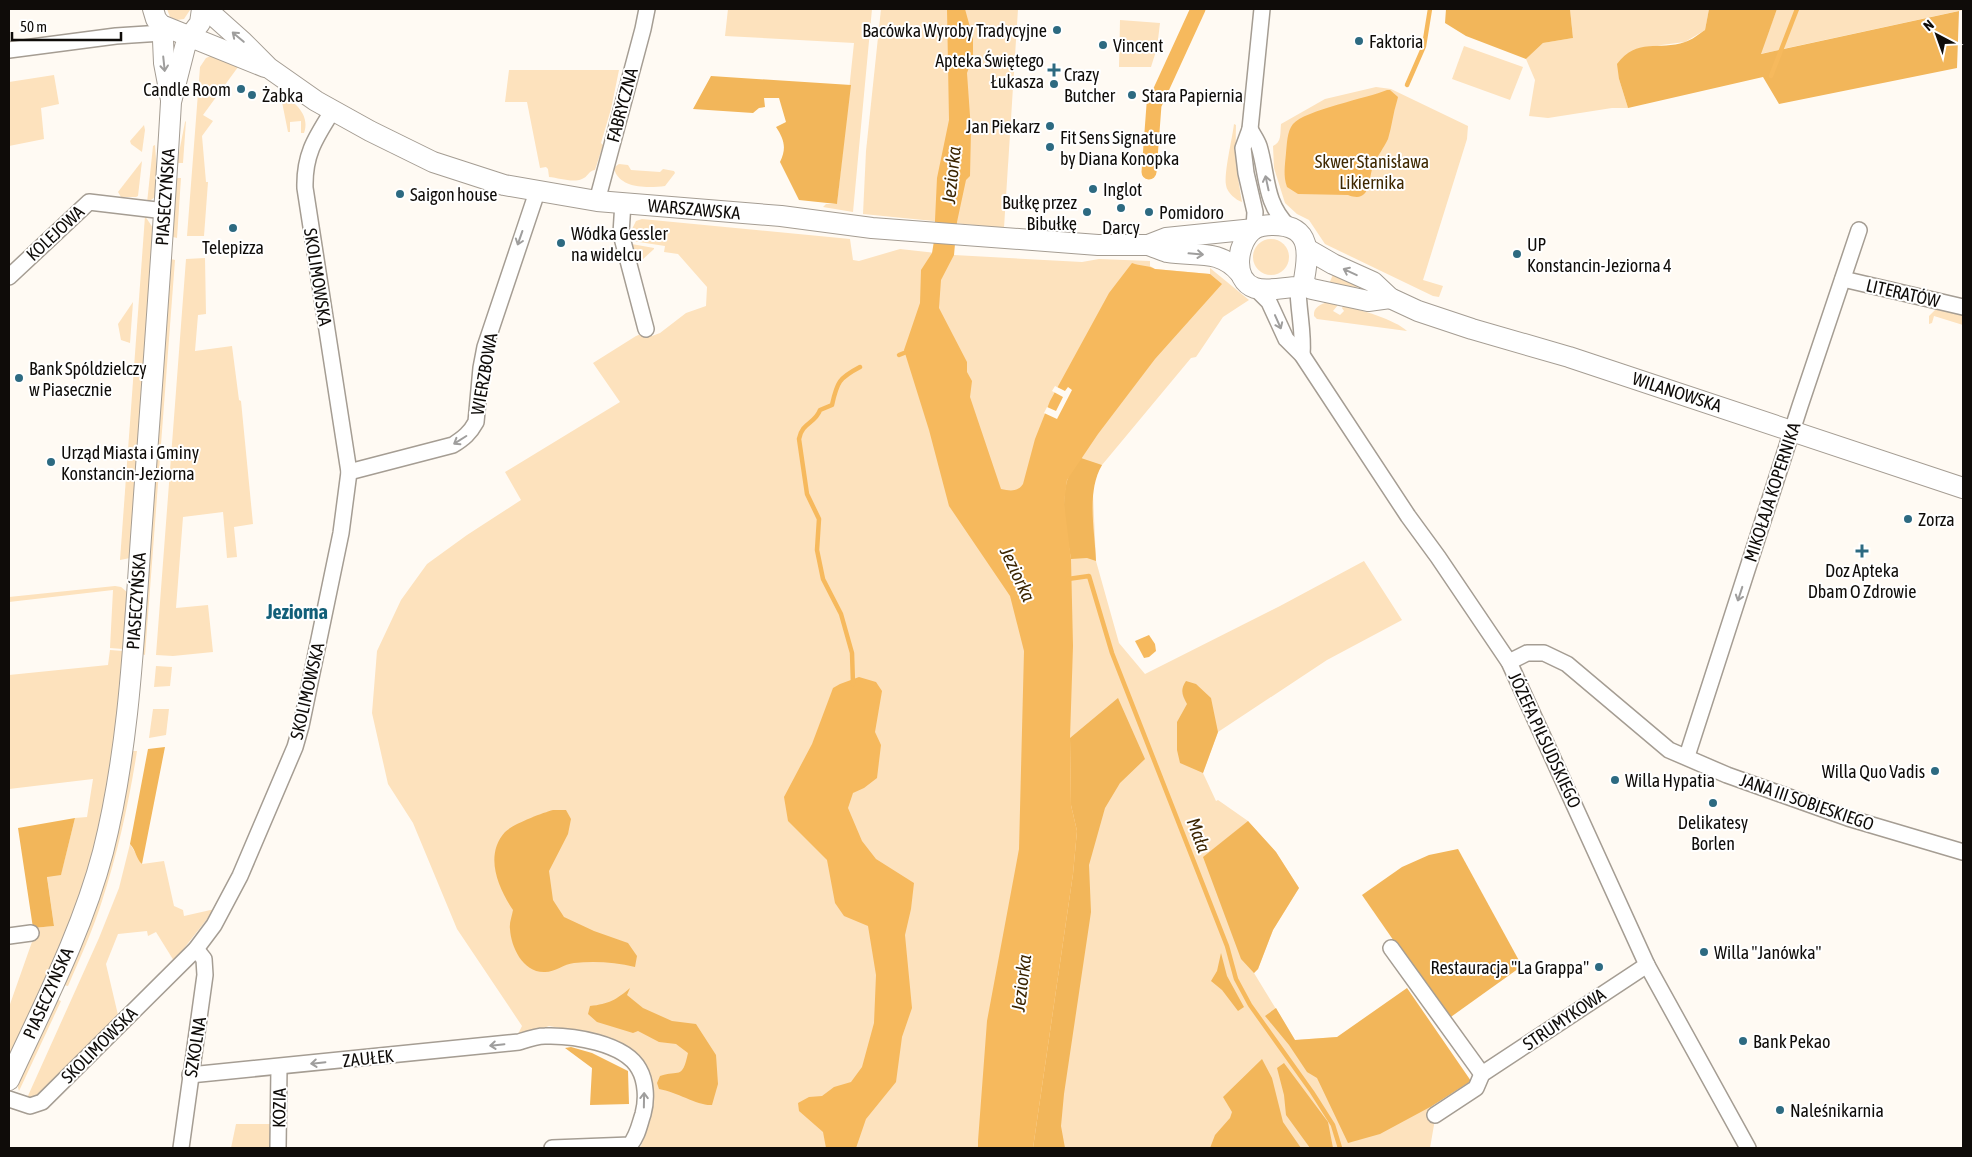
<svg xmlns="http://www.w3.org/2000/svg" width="1972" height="1157" viewBox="0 0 1972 1157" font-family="'Asap Condensed',sans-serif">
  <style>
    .green { fill: #fde2bd }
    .forest { fill: #f2b65a }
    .water { fill: #f6b95d }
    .pier { fill: #fffaf3 }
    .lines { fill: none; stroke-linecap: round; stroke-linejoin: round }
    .stream { stroke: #f6b95d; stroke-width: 4.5 }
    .canal { stroke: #f6b95d; stroke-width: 15 }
    .minor-casing { stroke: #a59d93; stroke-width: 18 }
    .major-casing { stroke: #a59d93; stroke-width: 22 }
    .minor { stroke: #fff; stroke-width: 15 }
    .major { stroke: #fff; stroke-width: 20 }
    .oneway { stroke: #9f9e9d }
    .poi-dot { fill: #2d6a81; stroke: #fff; stroke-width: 2 }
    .labels { text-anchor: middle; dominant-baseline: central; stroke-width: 4; stroke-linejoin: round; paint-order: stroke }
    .poi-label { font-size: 18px; fill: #0f0c09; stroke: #fff; text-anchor: start }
    .street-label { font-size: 18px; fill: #0f0c09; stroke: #fff }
    .park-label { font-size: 18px; fill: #3f2800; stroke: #fff }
    .water-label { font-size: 19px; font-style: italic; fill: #3c2500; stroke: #fff }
    .quarter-label { font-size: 20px; font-weight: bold; fill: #125f78; stroke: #fff }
  </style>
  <rect width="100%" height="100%" fill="#fffaf3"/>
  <!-- green -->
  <g class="green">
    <polygon points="167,9 190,9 190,10 184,19 177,20 170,17"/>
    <polygon points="728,9 872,9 853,212 823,207 826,204 837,204 854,43 725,36"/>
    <polygon points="881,9 1018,9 1004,228 863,214 866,151"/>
    <polygon points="1570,9 1709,9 1705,30 1685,42 1638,48 1619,79 1628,108 1612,108 1548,118 1529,116 1535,80 1526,59 1543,43 1573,38"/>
    <polygon points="1777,9 1963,9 1963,10 1760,54"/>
    <polygon points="1120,20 1160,23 1157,48 1151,67 1119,67"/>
    <polygon points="1464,46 1523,67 1510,100 1452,79"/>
    <polygon points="213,55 238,67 203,115 213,121 202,136 206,182 208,182 204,236 187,236 200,67 206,58"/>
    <path d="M509 70H619L611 109 601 143 603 145 595 170C588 171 588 177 582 179 573 183 559 178 549 177L548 169 546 167 540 168 527 102H505Z"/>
    <polygon points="54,75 59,104 41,108 44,139 9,146 9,82"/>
    <path d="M1376 87 1391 89 1468 126 1467 139 1423 280 1443 286 1439 297 1433 296 1325 244 1309 220 1297 214 1285 203 1274 168 1273 146C1282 142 1280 133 1281 124L1325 99Z"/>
    <path d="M284 97C298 103 310 118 304 133H301V121L290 122V132H288L282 102Z"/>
    <polygon points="186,121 183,163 177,163 185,122"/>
    <path d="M1234 124 1236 125C1235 151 1237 176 1242 202 1236 200 1227 193 1226 185 1224 172 1232 140 1234 124Z"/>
    <polygon points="144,125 145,130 142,152 131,144 130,141"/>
    <polygon points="155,145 158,187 155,197 147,203 153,146"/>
    <polygon points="142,161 138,196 136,197 121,197 118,192"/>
    <path d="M619 164 628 165 631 170 660 172 663 169 674 171 675 173 665 186C648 188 620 189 614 169L616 166Z"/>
    <polygon points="178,178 181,178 177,238 173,237 172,235 176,179"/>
    <polygon points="145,216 153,228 130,558 120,560"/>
    <polygon points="642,219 850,239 853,260 859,261 900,249 954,255 1082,262 1099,259 1150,261 1150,266 1155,269 1210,274 1210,268 1249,300 1223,317 1196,357 1191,358 1102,465 1095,477 1093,494 1096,561 1119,643 1145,674 1280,606 1364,561 1402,620 1327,660 1218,732 1203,773 1216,801 1218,800 1248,821 1276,852 1299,888 1273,930 1258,969 1254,973 1295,1040 1337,1037 1431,1095 1434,1125 1430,1148 636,1148 641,1146 646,1133 653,1092 650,1075 627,1046 581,1032 549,1026 516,1038 522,1026 457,929 413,823 388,784 372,713 377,651 401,600 427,564 467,535 521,500 505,472 620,402 593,363 636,336 651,330 652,336 660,333 686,313 706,306 707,287 678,254 664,252 665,246 626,240 627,231 631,231 636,221"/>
    <circle cx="1271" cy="257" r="18"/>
    <polygon points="626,243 654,248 654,249 642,260 635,258"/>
    <polygon points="205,258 206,314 198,315 195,351 232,346 239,400 241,401 253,524 234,527 237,557 227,558 223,512 183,517 176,608 208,605 213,652 173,656 156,655 186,259"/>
    <polygon points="171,259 175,260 145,655 142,654"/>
    <polygon points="1334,272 1363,288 1329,284"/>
    <polygon points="133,302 130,343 121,340 118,324"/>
    <path d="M1328 302 1338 305 1333 311 1340 315 1344 311 1342 308 1343 306C1359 309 1396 320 1407 331L1317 319 1314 316C1313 307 1321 304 1328 302Z"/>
    <polygon points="1938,307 1963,313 1963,325 1934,316 1932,323 1929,324 1929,316"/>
    <polygon points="115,586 121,587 127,592 123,649 110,648 113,590 9,602 9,597"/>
    <path d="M110 650 123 651C119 716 112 780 96 843 76 917 40 987 9 1057V1007L33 939V928L54 926 47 876 61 874 75 818 87 817 93 779 9 789V675L108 665Z"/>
    <polygon points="156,666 172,667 170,686 154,687"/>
    <polygon points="153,709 169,709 166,735 149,738"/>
    <path d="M132 751H137C129 802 118 852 102 901 93 930 80 958 68 986L63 985 116 837Z"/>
    <polygon points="130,844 142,864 164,861 174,906 183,910 184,916 215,909 174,961 156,932 148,936 147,931 118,934 106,964 118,1015 35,1097 27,1098 99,938 119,888"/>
    <polygon points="56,999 61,1001 19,1091 17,1084"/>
    <polygon points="236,1124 272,1124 271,1148 231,1148"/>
  </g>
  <!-- forest -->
  <g class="forest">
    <polygon points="1446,9 1570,9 1573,38 1543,43 1526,59 1466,36 1445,23"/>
    <path d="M1709 9H1777L1761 54 1959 11 1957 68 1779 104 1763 77 1628 108 1619 79 1617 64C1637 37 1659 51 1685 42 1692 40 1699 34 1705 30Z"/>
    <path d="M711 76 851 85 837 204 799 200 780 162C787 148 784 139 776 127L786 122 779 98H764L765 107 759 108 753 113 693 109Z"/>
    <path d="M1081 458 1102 465C1086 492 1095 531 1096 561L1087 558 1071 559C1067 534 1060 506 1067 481 1069 473 1076 465 1081 458Z"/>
    <path d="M1186 681 1196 684 1211 698 1218 732 1203 773 1180 763 1177 750V722L1187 704C1182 695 1180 690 1186 681Z"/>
    <polygon points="1118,698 1145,759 1120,783 1105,808 1089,865 1091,912 1064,1094 1061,1126 1065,1148 1033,1148 1073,874 1077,831 1071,805 1070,738"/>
    <path d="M165 747 142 864C136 859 136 850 130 844L148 749Z"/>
    <path d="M553 810H566L571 819 568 834 549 871 553 900 564 917 594 931 628 943 637 956 635 967C615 962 594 961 574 963 564 964 555 972 545 972 523 973 511 947 510 929 509 923 512 916 513 910 498 888 484 855 505 832 513 824 542 813 553 810Z"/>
    <polygon points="75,818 61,875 47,877 54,926 33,928 18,828"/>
    <polygon points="1248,821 1276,852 1299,888 1273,930 1258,969 1254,973 1241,959 1203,857"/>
    <polygon points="1458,849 1522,966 1448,1019 1362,895 1402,867 1429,855"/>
    <polygon points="1221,953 1227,976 1244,1007 1238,1011 1222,990 1211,981 1217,971"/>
    <path d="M630 988 627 995 643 1008 672 1021 696 1024 716 1055 718 1084 712 1105C698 1106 677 1092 659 1089L657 1083 660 1076C679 1069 682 1081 688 1053L676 1044 659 1042 638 1031 633 1033 597 1022 588 1014 590 1006C609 1004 616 1000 630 988Z"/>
    <polygon points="1407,988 1471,1081 1432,1106 1380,1134 1348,1143 1317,1078 1307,1072 1289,1045 1265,1016 1276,1008 1295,1040 1337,1037"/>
    <polygon points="571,1047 592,1053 628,1071 629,1104 590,1105 592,1068 565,1048"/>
    <polygon points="1262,1059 1272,1078 1283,1122 1301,1148 1210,1148 1215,1135 1230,1118 1232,1112 1223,1097"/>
    <polygon points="1284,1063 1328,1122 1333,1148 1310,1148 1286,1115 1284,1095 1277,1068"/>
  </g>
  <!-- water -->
  <g class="water">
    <path d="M947 9H965L973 38V56L967 73 971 130 970 176 966 180 957 222 954 255 941 280 939 308 967 362V372L972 381 970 397 1001 489C1010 491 1018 492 1023 484L1035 439 1050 401 1109 293 1132 263C1140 266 1148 265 1155 269L1210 274 1222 284 1155 359 1098 434 1067 480 1064 503 1071 559 1073 646 1070 738 1071 805 1077 831 1073 874 1033 1148H978V1141L987 1021 1019 849 1024 651 1010 596 949 506 929 430 904 350 920 303 921 270 932 253 934 241 937 178 949 120Z"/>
    <path d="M1387 90H1390L1398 97 1397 101C1393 113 1392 126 1388 139 1384 148 1377 156 1373 166 1368 180 1371 204 1348 195L1298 194 1287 187C1283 176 1285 165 1286 153 1287 144 1287 131 1293 124 1305 110 1368 98 1387 90Z"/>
    <polygon points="1149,635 1155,644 1156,651 1149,657 1144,658 1135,641"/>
    <polygon points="859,677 876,682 882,691 875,732 881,745 877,778 864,788 853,793 848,808 862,841 876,859 914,883 911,909 905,935 912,1008 902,1037 896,1082 866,1119 856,1148 826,1148 823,1132 799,1111 798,1103 809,1097 822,1096 834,1087 851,1082 862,1067 874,1023 876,975 868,926 844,916 835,903 827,860 788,821 784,797 812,744 833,688 840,684"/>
  </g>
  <!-- pier -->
  <polygon class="pier" points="1055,386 1065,391 1068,387 1072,390 1057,419 1044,413 1047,407 1056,411 1063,397 1052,391"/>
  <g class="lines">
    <!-- stream -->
    <g class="stream">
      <polyline points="1771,76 1797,9"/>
      <polyline points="1407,85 1424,46 1430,9"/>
      <polyline points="899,355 909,351"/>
      <polyline points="1068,579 1089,576 1112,653 1227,946 1236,979 1250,1005 1312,1092 1333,1125 1340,1148"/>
      <path d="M853 684 852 653 841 614 823 579 817 550 819 519 807 494 799 439C802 422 815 424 820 410L832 405C837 382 839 378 860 367"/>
    </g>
    <!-- canal -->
    <polyline class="canal" points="1149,172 1154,105 1198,9"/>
    <defs>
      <g id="minor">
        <polyline points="9,50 116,36 162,33"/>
        <path d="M1250 129C1253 135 1257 140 1259 146 1268 176 1264 202 1288 226"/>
        <polyline points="597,201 643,29 647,9"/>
        <polyline points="623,202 621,234 646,329"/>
        <polyline points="1254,229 1255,212 1246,173 1243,148 1250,129 1262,9"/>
        <polyline points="9,277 89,202 165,211"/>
        <polyline points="1843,279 1963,307"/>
        <path d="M1298 287C1298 310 1304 332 1302 355"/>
        <polyline points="1256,289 1269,302 1286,339 1302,355 1408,516 1438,557 1509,662 1647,965 1748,1148"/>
        <path d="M349 472 453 445C464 438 470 433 476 422L481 368 485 347 537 192"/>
        <polyline points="1509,662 1527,653 1544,653 1567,664 1669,750 1727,775 1848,818 1963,852"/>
        <polyline points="1687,756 1800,406 1859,230"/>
        <polyline points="9,936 31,933"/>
        <polyline points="1391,948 1482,1074"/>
        <path d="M190 1075 519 1042C528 1039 536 1036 545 1036 572 1035 625 1043 639 1069 646 1081 647 1100 643 1114 639 1126 638 1135 630 1145L552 1148"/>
        <path d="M9 1099 30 1106 42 1102 196 949 214 925 240 876 295 747 301 726 341 533 349 472 305 188C304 154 316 137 333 110"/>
        <polyline points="1435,1115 1476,1088 1482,1074 1647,965"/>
        <polyline points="181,1148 205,975 204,959 196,949"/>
        <polyline points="278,1148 279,1067"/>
      </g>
      <g id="major">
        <polyline points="153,9 156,19 161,25 265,67"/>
        <polyline points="206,9 243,42 269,68 316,101 370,131 433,162 504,185 597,201 781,216 872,228 1098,245 1148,245 1166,238 1254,229"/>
        <polyline points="161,25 163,40 164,63 171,100"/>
        <path d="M1273 225C1313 225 1309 255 1303 285L1298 287C1286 287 1267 292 1255 288 1231 280 1237 241 1254 229 1259 226 1267 225 1273 225Z"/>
        <path d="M1148 245C1154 247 1161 250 1167 252 1195 257 1219 248 1240 273"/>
        <polyline points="1307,249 1333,264 1373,282 1390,298 1418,311 1472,329 1569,357 1963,488"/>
        <polyline points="1303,285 1312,289 1368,301 1390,298"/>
        <path d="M9 1080C43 1006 82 932 103 852 130 745 134 633 142 523 152 383 163 242 171 102L185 47 190 36 200 23 202 9"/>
      </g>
    </defs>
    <!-- minor casing -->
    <use href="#minor" class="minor-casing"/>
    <!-- major casing -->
    <use href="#major" class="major-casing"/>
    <!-- minor -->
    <use href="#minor" class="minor"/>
    <!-- major -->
    <use href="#major" class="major"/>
  </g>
  <!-- one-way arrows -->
  <defs><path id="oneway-shaft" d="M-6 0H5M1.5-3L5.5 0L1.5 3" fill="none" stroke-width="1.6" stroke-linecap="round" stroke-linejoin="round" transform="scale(1.25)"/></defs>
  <g class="oneway">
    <use href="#oneway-shaft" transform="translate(238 37) rotate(-140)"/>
    <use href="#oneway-shaft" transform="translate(164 64) rotate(84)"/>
    <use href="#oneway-shaft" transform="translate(1267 183) rotate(-102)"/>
    <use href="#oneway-shaft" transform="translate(520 238) rotate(109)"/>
    <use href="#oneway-shaft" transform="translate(1196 254) rotate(5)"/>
    <use href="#oneway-shaft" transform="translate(1350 272) rotate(-155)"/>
    <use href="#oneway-shaft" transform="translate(1278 322) rotate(66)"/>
    <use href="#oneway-shaft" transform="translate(460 440) rotate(148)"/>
    <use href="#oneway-shaft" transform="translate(1740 594) rotate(108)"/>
    <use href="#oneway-shaft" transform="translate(497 1045) rotate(174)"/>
    <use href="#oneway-shaft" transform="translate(318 1063) rotate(174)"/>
    <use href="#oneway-shaft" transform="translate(644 1100) rotate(-89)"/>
  </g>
  <!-- markers -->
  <g class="poi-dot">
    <circle cx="1057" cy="30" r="5"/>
    <circle cx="1359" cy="41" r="5"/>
    <circle cx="1103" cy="45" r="5"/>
    <path d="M1051.5 62.5h5v5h5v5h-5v5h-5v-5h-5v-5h5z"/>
    <circle cx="1054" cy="84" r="5"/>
    <circle cx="241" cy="89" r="5"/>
    <circle cx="252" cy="95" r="5"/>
    <circle cx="1132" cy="95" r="5"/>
    <circle cx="1050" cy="126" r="5"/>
    <circle cx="1050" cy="147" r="5"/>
    <circle cx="1093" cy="189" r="5"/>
    <circle cx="400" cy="194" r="5"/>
    <circle cx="1121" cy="208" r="5"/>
    <circle cx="1087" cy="212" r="5"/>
    <circle cx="1149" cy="212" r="5"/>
    <circle cx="233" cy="228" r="5"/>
    <circle cx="561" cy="243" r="5"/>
    <circle cx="1517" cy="254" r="5"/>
    <circle cx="19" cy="378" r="5"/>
    <circle cx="51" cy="462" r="5"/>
    <circle cx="1908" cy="519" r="5"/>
    <path d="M1859.5 543.5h5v5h5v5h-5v5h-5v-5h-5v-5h5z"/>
    <circle cx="1935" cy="771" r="5"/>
    <circle cx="1615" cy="780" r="5"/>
    <circle cx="1713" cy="803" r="5"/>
    <circle cx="1704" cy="952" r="5"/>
    <circle cx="1599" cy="967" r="5"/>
    <circle cx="1743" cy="1041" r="5"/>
    <circle cx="1780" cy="1110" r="5"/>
  </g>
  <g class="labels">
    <!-- poi labels -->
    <g class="poi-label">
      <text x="1047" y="30" text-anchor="end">Bacówka Wyroby Tradycyjne</text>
      <text x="1369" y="41">Faktoria</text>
      <text x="1113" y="45">Vincent</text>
      <text x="1044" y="60" text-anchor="end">Apteka Świętego<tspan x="1044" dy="21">Łukasza</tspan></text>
      <text x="1064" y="74">Crazy<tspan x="1064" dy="21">Butcher</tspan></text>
      <text x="231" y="89" text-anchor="end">Candle Room</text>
      <text x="262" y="95">Żabka</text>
      <text x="1142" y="95">Stara Papiernia</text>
      <text x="1040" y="126" text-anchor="end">Jan Piekarz</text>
      <text x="1060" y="137">Fit Sens Signature<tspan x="1060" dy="21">by Diana Konopka</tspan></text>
      <text x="1103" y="189">Inglot</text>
      <text x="410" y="194">Saigon house</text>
      <text x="1077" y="202" text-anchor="end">Bułkę przez<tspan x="1077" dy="21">Bibułkę</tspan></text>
      <text x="1159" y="212">Pomidoro</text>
      <text x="1121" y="227" text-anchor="middle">Darcy</text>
      <text x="571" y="233">Wódka Gessler<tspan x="571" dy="21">na widelcu</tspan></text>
      <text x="1527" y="244">UP<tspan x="1527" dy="21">Konstancin-Jeziorna 4</tspan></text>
      <text x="233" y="247" text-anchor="middle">Telepizza</text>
      <text x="29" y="368">Bank Spóldzielczy<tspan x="29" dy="21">w Piasecznie</tspan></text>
      <text x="61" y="452">Urząd Miasta i Gminy<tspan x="61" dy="21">Konstancin-Jeziorna</tspan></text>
      <text x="1918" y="519">Zorza</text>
      <text x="1862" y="570" text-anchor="middle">Doz Apteka<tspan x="1862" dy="21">Dbam O Zdrowie</tspan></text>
      <text x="1925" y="771" text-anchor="end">Willa Quo Vadis</text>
      <text x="1625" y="780">Willa Hypatia</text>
      <text x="1713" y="822" text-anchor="middle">Delikatesy<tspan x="1713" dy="21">Borlen</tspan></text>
      <text x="1714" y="952">Willa "Janówka"</text>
      <text x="1589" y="967" text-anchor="end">Restauracja "La Grappa"</text>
      <text x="1753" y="1041">Bank Pekao</text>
      <text x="1790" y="1110">Naleśnikarnia</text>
    </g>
    <!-- street labels -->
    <g class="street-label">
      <text transform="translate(622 105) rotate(-75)">FABRYCZNA</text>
      <text transform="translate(165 197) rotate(-86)">PIASECZYŃSKA</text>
      <text transform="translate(694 209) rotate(5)">WARSZAWSKA</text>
      <text transform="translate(55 233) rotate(-43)">KOLEJOWA</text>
      <text transform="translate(318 277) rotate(81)">SKOLIMOWSKA</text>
      <text transform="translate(1903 293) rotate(13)">LITERATÓW</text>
      <text transform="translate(484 374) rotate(-80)">WIERZBOWA</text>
      <text transform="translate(1677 392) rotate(18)">WILANOWSKA</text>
      <text transform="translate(1772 492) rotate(-72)">MIKOŁAJA KOPERNIKA</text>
      <text transform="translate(136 601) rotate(-86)">PIASECZYŃSKA</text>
      <text transform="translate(307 691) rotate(-77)">SKOLIMOWSKA</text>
      <text transform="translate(1545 740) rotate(65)">JÓZEFA PIŁSUDSKIEGO</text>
      <text transform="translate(1807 802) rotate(19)">JANA III SOBIESKIEGO</text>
      <text transform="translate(48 993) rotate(-66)">PIASECZYŃSKA</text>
      <text transform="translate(1564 1019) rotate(-34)">STRUMYKOWA</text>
      <text transform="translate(99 1045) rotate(-45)">SKOLIMOWSKA</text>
      <text transform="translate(195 1047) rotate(-81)">SZKOLNA</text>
      <text transform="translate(368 1058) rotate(-6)">ZAUŁEK</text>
      <text transform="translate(279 1108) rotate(-89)">KOZIA</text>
    </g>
    <!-- park labels -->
    <g class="park-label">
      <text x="1372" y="161">Skwer Stanisława<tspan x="1372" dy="21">Likiernika</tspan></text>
    </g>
    <!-- water labels -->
    <g class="water-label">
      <text transform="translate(951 175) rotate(-84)">Jeziorka</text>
      <text transform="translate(1018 574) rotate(65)">Jeziorka</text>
      <text transform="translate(1199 835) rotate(69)">Mała</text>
      <text transform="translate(1021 983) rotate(-83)">Jeziorka</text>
    </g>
    <!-- quarter labels -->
    <g class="quarter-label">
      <text x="297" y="611">Jeziorna</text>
    </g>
  </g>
  <!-- border -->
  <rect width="1972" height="1157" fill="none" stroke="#0f0c09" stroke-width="20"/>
  <!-- north arrow -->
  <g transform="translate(1937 35) rotate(319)" stroke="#ffffff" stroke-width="4" paint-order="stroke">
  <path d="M0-4L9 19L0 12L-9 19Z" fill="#0f0c09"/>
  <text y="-8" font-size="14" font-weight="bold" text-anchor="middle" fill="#0f0c09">N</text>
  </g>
  <!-- scale -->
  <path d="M12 32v8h109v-8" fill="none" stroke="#0f0c09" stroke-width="2.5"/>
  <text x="20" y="32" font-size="15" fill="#0f0c09" stroke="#ffffff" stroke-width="4" paint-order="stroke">50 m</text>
</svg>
